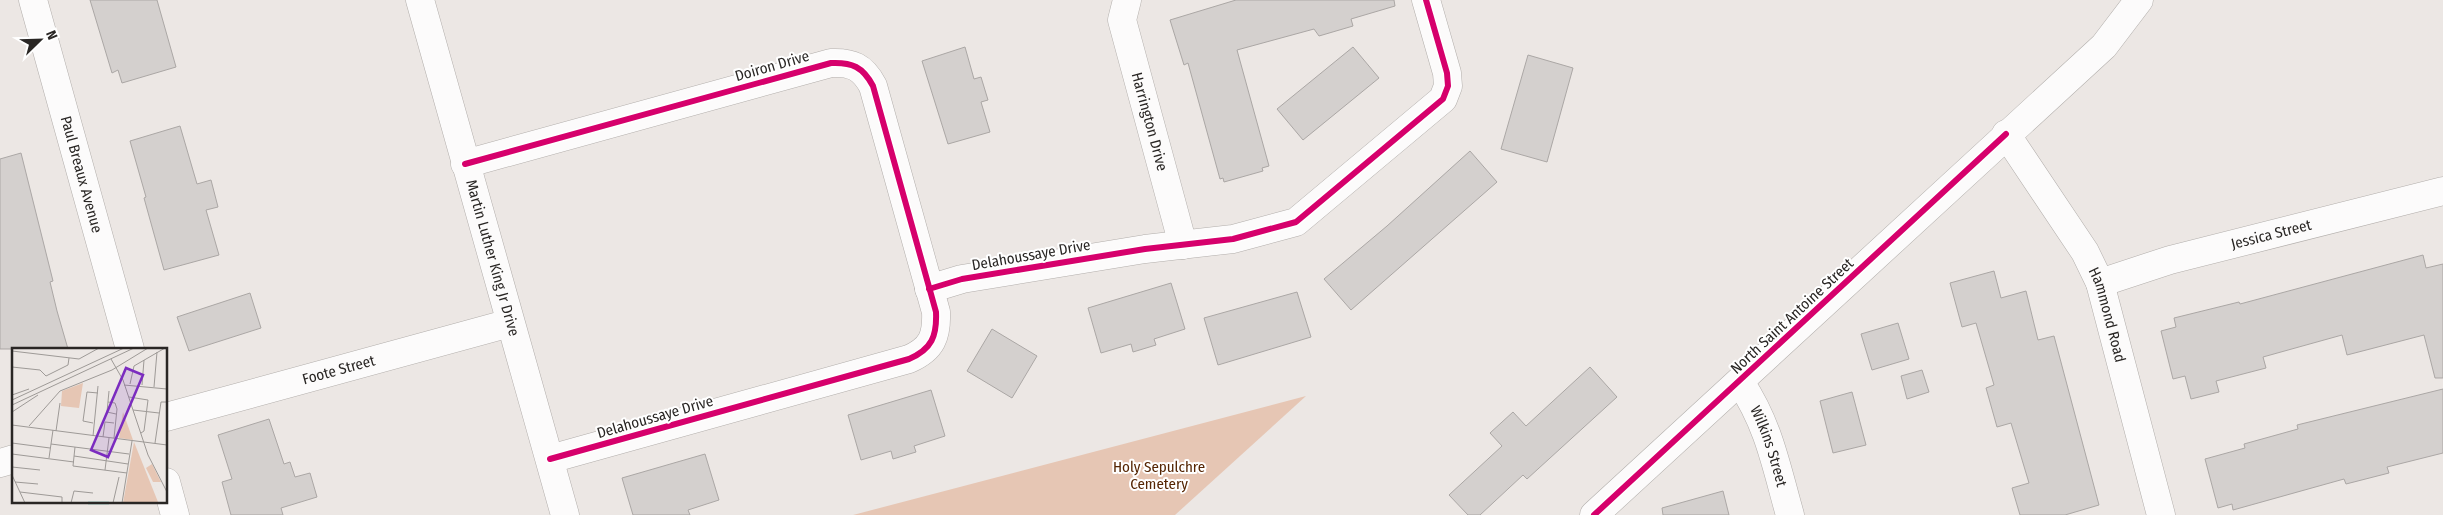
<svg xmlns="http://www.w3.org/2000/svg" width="2443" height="515" viewBox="0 0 2443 515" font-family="'Fira Sans Condensed',sans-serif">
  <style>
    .green { fill: #e6c6b4 }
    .building { fill: #d4d0ce; stroke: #aba7a5 }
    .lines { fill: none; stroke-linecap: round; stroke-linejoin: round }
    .minor-casing { stroke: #b2aeab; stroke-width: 29 }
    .minor { stroke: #fcfbfb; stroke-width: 28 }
    .cycleway-casing { stroke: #fff; stroke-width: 9 }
    .cycleway { stroke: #d6006c; stroke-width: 6 }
    .labels { text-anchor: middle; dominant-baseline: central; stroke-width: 4; stroke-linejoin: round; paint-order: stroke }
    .street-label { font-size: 15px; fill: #292624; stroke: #fff }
    .park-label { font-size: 15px; fill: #552503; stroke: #fff }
    .inset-river { fill: none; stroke: #61bcb2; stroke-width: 2.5 }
    .inset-road { fill: none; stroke: #9e9a97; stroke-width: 1 }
    .view { fill: #7b2cbf; fill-opacity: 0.15; stroke: #7b2cbf; stroke-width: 2.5 }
    .inset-edge { fill: none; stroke: #292624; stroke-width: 2.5 }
  </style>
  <rect width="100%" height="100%" fill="#ece7e4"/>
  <!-- green -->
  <polygon class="green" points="1306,396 1175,515 853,515"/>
  <!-- building -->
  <g class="building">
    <polygon points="90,0 157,0 176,67 122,83 118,70 112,73"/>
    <polygon points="1236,0 1394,0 1395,6 1351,19 1353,26 1319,36 1314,29 1237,50 1269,166 1262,168 1263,171 1224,182 1223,178 1220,179 1188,63 1184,65 1170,20"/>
    <polygon points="965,47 974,79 981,77 988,100 981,102 990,132 948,144 922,61"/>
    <polygon points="1353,47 1379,78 1303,140 1277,109"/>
    <polygon points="1528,55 1573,68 1547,162 1501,149"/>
    <polygon points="180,126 197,184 211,180 218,207 206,210 219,255 164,270 144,198 146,197 130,141"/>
    <polygon points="1470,151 1497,182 1351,310 1324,279 1387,226"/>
    <polygon points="21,153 53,281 50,282 57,311 68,349 0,349 0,159"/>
    <polygon points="2423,255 2426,268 2443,264 2443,378 2435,378 2424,335 2347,355 2342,335 2263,357 2266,368 2216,381 2219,392 2191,399 2185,376 2173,379 2161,331 2176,327 2174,318 2239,302 2240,304"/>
    <polygon points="1994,271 2001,298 2026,291 2038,340 2054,336 2099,505 2065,515 2020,515 2012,488 2029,483 2011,423 1997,427 1986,388 1994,385 1976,323 1962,327 1950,283"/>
    <polygon points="1171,283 1185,329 1154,339 1156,345 1133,352 1131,344 1101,353 1088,308"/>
    <polygon points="1297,292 1311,337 1218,365 1204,318"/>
    <polygon points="250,293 261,328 189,351 177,317"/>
    <polygon points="1898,323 1909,359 1872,370 1861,334"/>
    <polygon points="992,329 1037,356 1012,398 967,371"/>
    <polygon points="1590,367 1617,397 1527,479 1523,475 1480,515 1468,515 1449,495 1502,446 1490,433 1513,412 1526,426"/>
    <polygon points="1922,370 1929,392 1907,399 1901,376"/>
    <polygon points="2443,389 2443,453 2387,467 2389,473 2346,484 2344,479 2233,510 2232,504 2218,508 2205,459 2245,448 2244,444 2298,429 2297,425"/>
    <polygon points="931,390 945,436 914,446 916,452 893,459 891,451 861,460 848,415"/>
    <polygon points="1852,392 1866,445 1833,453 1820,401"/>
    <polygon points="269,419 284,464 290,462 295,477 310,473 317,497 281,508 283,515 231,515 222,482 232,479 218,435"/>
    <polygon points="705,454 719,500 688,510 690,515 633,515 622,478"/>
    <polygon points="1723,491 1729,515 1663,515 1662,508"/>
  </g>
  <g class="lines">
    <defs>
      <g id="minor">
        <path id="s1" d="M33 0 130 349"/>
        <path id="s2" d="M420 0 565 515"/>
        <path id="s3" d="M1127 0 1122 20 1183 245"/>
        <path id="s4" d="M2006 134 2085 252 2100 283 2161 515"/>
        <path d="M465 164 831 63C852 62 863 67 873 86L936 312C937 336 932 349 909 359L550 459"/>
        <path id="s5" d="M2100 283 2170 260 2443 191"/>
        <polyline points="929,289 962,279 1145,249 1233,239 1296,222 1443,99 1448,86 1447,73 1426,0"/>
        <path id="s6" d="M1740 382C1769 425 1776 466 1790 515"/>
        <path id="s7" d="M166 417 510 323"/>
        <polyline points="0,463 14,459"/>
        <polyline points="166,482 175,515"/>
        <polyline points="1594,515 2104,46 2139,0"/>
      </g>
    </defs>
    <!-- minor casing -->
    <use href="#minor" class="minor-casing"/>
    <!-- minor -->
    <use href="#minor" class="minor"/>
    <defs>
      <g id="cycleway">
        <path d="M465 164 831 63C852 62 863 67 873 86L936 312C937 336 932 349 909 359L550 459"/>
        <polyline points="929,289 962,279 1145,249 1233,239 1296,222 1443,99 1448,86 1447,73 1426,0"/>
        <polyline points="1594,515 2006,134"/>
      </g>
    </defs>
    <!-- cycleway casing -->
    <use href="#cycleway" class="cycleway-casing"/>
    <!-- cycleway -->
    <use href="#cycleway" class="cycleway"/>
  </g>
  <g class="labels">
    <!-- street labels -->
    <g class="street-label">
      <text transform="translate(772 66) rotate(-16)">Doiron Drive</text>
      <text stroke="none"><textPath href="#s3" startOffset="126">Harrington Drive</textPath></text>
      <text stroke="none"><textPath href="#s1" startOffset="181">Paul Breaux Avenue</textPath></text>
      <text stroke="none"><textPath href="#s5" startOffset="178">Jessica Street</textPath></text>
      <text transform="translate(1031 255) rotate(-10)">Delahoussaye Drive</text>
      <text stroke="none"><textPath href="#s2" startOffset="268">Martin Luther King Jr Drive</textPath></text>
      <text stroke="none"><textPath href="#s4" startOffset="209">Hammond Road</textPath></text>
      <text transform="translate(1792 316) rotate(-43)">North Saint Antoine Street</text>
      <text stroke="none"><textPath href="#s7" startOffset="179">Foote Street</textPath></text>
      <text transform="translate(655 417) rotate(-16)">Delahoussaye Drive</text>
      <text stroke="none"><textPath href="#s6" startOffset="71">Wilkins Street</textPath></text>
    </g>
    <!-- park labels -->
    <g class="park-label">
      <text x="1159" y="467">Holy Sepulchre<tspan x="1159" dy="17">Cemetery</tspan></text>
    </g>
  </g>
  <!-- overview -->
  <g transform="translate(12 348)">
    <rect width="155" height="155" fill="#ece7e4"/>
    <path d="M71 35 67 60 49 58 50 43ZM111 64 121 92 107 90ZM122 94 146 154 111 155ZM140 116 149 134H141L147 146 134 120Z" fill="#e6c6b4"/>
    <path class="inset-river" d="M76 155H97"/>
    <path class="inset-road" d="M0 3 67 11 87 0M99 11 111 32 136 107 155 144M0 19 28 22 34 28 56 17 57 10M118 36 122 18 153 0M112 37 155 41M130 37 132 12M142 39 145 4M97 43 95 64 104 66M0 47 17 41M117 49 136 52 132 83 129 85M0 52 112 0M96 54 103 55 105 61 102 90M0 57 122 0M121 62 147 65M0 64 26 47M81 75 71 73 75 44 86 45M0 77 155 97M17 78 48 43 100 22 136 0M44 83 48 55M81 88 86 38M91 89 93 74 102 75M0 95 38 100M143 95 149 54H155M39 96 117 106M63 99 61 118 115 125M0 106 62 114M62 108 116 116M37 110 41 82M0 119 28 122M93 122 97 90M0 127 13 155M3 134 26 136M8 144 50 149V155M59 155 62 143 81 145M101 155 107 129M110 155 120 93"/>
    <path class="view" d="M114 20 131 27 96 109 79 102Z"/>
    <rect width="155" height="155" class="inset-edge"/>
  </g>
  <!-- north arrow -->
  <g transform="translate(40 40) rotate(67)" stroke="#ffffff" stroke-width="4" paint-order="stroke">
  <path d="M0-4L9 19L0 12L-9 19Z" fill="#292624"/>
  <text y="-8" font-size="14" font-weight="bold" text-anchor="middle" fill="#292624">N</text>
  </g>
</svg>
